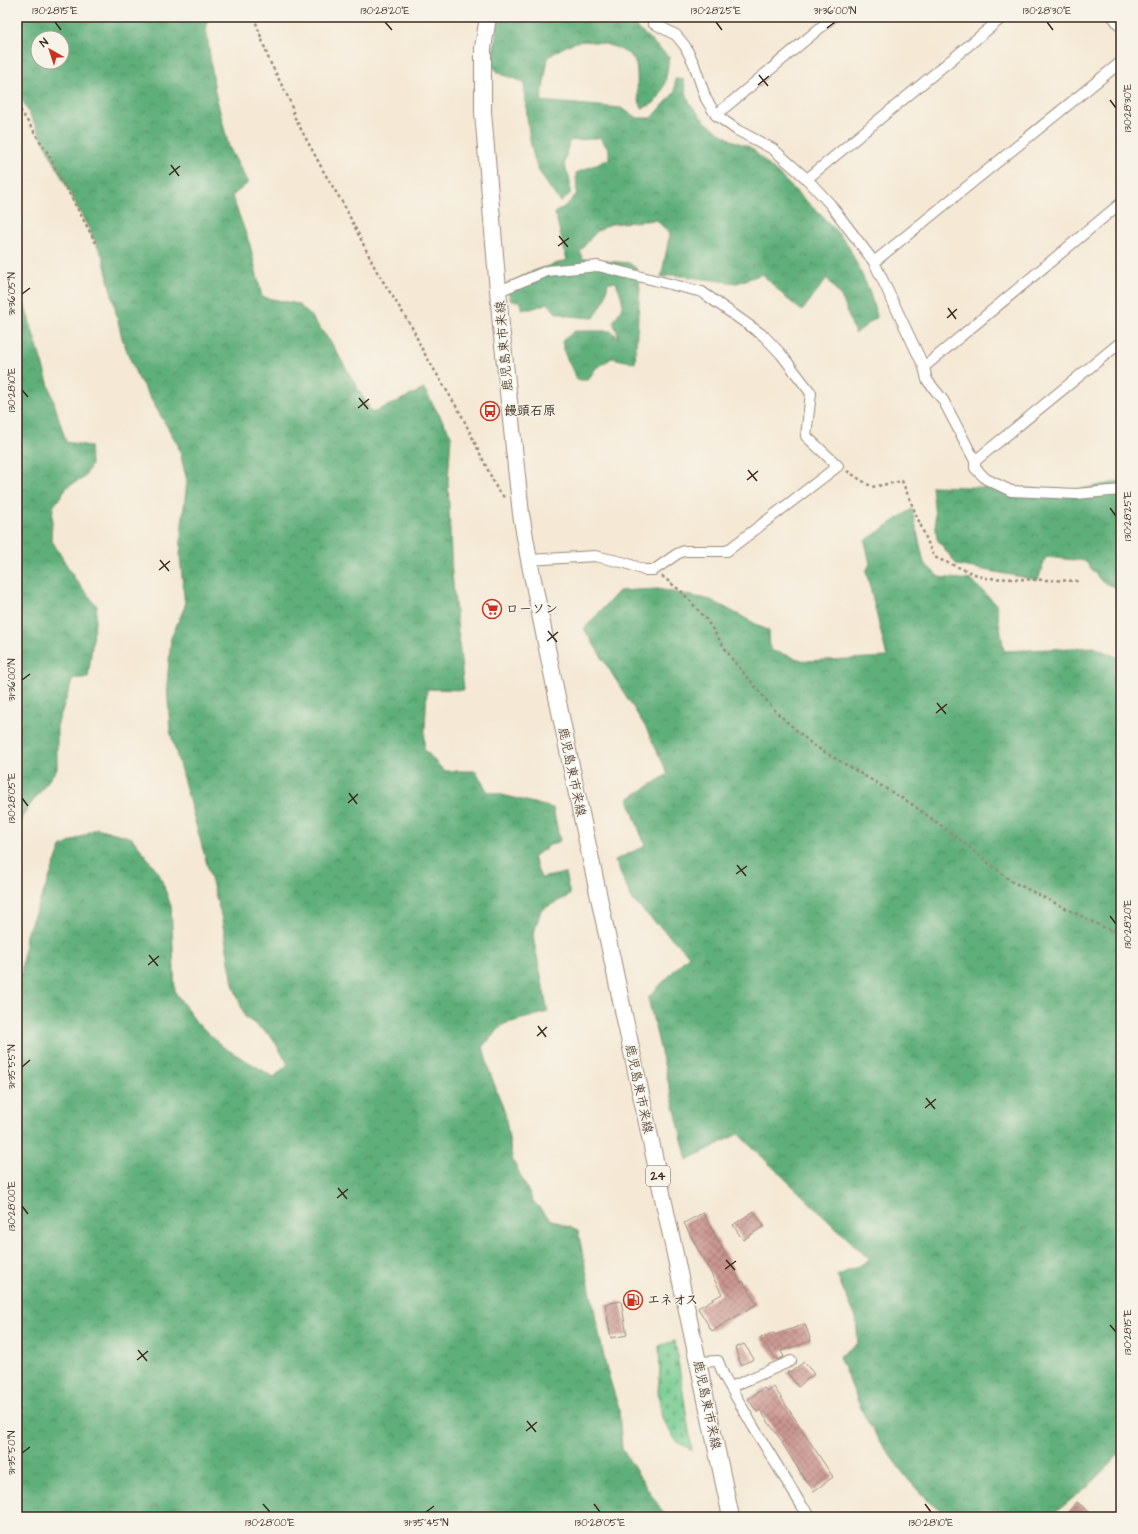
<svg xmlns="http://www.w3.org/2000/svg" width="1138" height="1534" viewBox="0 0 1138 1534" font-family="'Architects Daughter','Klee One',sans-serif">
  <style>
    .forest { fill: url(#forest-crowns); stroke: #4c6c4c; fill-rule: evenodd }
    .cemetery { fill: url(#cemetery-stones); stroke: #577a57 }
    .building { fill: url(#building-cross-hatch) }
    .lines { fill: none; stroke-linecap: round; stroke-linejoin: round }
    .street-casing { stroke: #988a7a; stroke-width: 12 }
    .primary-casing { stroke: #988a7a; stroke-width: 18 }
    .path { stroke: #988a7a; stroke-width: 2.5; stroke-dasharray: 3 3; stroke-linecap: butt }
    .street { stroke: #fff; stroke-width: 10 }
    .primary { stroke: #fff; stroke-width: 16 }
    .ticks { fill: none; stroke: #3b2a1e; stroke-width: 1.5 }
    .labels { text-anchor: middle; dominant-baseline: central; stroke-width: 3; stroke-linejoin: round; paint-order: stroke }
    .shield { fill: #f7f3e8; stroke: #73665b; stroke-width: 1 }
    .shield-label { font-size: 12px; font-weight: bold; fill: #3b2a1e }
    .street-label { font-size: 13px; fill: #3b2a1e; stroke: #f7f3e8 }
    .poi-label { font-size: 13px; font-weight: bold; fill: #3b2a1e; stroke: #f7f3e8; text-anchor: start }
    .neatline { fill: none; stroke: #3b2a1e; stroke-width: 1.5 }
    .ticks-label { font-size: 10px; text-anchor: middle; fill: #3b2a1e }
  </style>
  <defs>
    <pattern id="forest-crowns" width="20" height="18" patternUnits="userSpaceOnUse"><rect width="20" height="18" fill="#5eaf7a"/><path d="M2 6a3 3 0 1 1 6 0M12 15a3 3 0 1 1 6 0" fill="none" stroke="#4f8f63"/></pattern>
    <pattern id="cemetery-stones" width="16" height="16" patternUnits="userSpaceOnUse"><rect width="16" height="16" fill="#73cb90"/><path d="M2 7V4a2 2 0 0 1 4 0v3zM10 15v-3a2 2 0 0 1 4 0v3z" fill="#64ae7c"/></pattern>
    <pattern id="building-cross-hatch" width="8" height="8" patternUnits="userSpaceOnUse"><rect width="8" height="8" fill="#cb9791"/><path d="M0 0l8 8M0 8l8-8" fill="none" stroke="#a67b76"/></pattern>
  </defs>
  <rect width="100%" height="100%" fill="#f7f3e8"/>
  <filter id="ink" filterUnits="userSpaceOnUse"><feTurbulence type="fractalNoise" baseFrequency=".025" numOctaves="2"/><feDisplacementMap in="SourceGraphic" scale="8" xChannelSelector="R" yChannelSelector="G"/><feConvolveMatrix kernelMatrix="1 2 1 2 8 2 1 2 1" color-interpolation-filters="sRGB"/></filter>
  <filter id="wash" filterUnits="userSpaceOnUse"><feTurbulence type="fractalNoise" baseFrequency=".012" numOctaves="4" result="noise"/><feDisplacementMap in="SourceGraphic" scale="16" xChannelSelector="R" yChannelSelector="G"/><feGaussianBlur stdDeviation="0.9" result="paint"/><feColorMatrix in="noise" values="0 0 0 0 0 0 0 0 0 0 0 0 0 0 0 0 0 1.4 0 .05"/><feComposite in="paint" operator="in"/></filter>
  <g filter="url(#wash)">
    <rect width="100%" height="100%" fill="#f5e9d5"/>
    <!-- forest -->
    <g class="forest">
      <path d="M17 17H208L206 27 215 92 229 147 248 183 232 196 250 245 262 297 298 304 310 315 332 344 372 413 424 389 451 435 448 481 450 532 452 574 464 690 427 689 424 749 444 771H476L487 791 553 808 560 841 550 845 533 857 541 878 565 873 570 895 541 910 533 936 548 1012 504 1024 483 1046 489 1070 505 1113 512 1158 533 1201 550 1219 578 1231 606 1367 619 1409 622 1449 666 1517H17V1003L26 935 47 884 61 847 97 828 132 838 159 873 171 906 175 992 196 1022 223 1047 274 1077 288 1064 272 1037 245 1017 233 984 221 915 170 731 167 684 171 638 185 606 180 557 182 524 187 481 178 445 136 374 122 338 103 257 17 90ZM38 38H62V62H38Z"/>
      <path d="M499 17H617L628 19 669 57C667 72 666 91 654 103 651 105 646 107 642 108 633 93 641 75 634 60 627 47 591 39 577 42 565 45 557 51 548 58L541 101 621 108 638 118H652L675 92V79H683L689 102 705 122 731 140 750 147 831 225 848 245 869 290 877 317 855 334 843 300 827 278 802 311 785 297 762 274 737 283 673 275 661 278 670 233 656 220 611 224 596 232 580 251 583 259 629 263 636 268 640 288 635 363 612 358 596 368 588 380H577L564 352 562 341 575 331H610L619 337 613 322C626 303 624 304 616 282H608L605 299 594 318 569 316 555 312 548 303 531 309H521V301H511L506 286 528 273 567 260 555 213 568 204 577 193 576 173 609 159V150L600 138 569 141 564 163 570 181V194L561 202C551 191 538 172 534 158 528 136 526 105 524 82L500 74 491 65Z"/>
      <polygon points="17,280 66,442 90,446 91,465 84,478 68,486 53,507 51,539 75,579 97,606 88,678 73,678 57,726 57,769 22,816 17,841"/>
      <polygon points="1121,481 1121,589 1102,582 1085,561 1046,557 1038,580 957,565 937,539 932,486 1077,490"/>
      <polygon points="912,509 924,563 939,577 971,580 996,604 1004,651 1094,647 1121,659 1121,1452 1095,1480 1050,1517 950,1517 926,1499 906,1477 880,1442 864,1415 839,1357 858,1343 856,1318 837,1276 870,1260 738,1134 687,1160 648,998 689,955 632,900 615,860 645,846 628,799 668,774 646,728 584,629 619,591 658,589 711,600 769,631 770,650 805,661 887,657 866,571 870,564 865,541"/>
    </g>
    <!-- cemetery -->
    <polygon class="cemetery" points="675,1341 692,1450 676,1441 662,1418 658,1392 660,1369 659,1346"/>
    <g id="blocks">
      <!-- building -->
      <g class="building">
        <polygon points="754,1211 764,1226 743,1240 733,1225"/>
        <polygon points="703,1213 741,1283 743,1281 757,1304 712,1331 698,1308 722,1294 684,1223"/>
        <polygon points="621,1301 627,1335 611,1338 605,1304"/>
        <polygon points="805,1324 811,1341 781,1351 784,1357 777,1360 760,1338 774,1333 775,1335"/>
        <polygon points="744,1344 754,1359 741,1365 735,1348"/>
        <polygon points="804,1362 814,1374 798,1387 787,1372 791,1372"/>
        <polygon points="774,1387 833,1477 814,1491 804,1478 782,1443 783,1443 760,1410 757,1412 748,1399 764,1388 767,1391"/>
        <polygon points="1077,1502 1095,1517 1064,1517"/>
      </g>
    </g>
  </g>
  <g filter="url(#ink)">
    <use href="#blocks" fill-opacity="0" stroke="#988a7a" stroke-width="1"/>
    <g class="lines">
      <defs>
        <g id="street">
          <polyline points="652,17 653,23 676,35 685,46 694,64 706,99 716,115 737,130 773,149 807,179 830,204 874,262 924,367 927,380 943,400 975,461 975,468 986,479 1011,491 1076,494 1121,490"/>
          <polyline points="1113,17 1121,27"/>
          <polyline points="716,115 833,17"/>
          <polyline points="807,179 1003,17"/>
          <polyline points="874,262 1121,62"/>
          <polyline points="499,291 547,271 598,266 702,292 764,336 781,354 811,393 806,436 838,466 727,551 684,551 677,554 654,570 644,570 626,563 595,556 529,560"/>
          <polyline points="924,367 1121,203"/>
          <polyline points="975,461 1121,342"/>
          <polyline points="698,1362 718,1361 724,1376 754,1428 802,1506 811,1517"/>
          <polyline points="731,1387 791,1361"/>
        </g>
        <polyline id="primary" points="488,17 483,48 483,112 501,326 521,514 529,560 575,785 731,1517"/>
      </defs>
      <!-- street casing -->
      <use href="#street" class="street-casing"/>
      <!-- primary casing -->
      <use href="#primary" class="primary-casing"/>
      <!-- path -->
      <g class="path">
        <polyline points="254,17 269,60 289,99 295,118 325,174 344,205 376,270 413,329 423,351 462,416 498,491 505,498"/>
        <polyline points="17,105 47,152 97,245"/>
        <polyline points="847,471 872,487 902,481 934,557 984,578 1078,581"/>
        <polyline points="662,576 683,593 706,619 732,659 777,713 813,745 910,803 954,835 1011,881 1105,928 1121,932"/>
      </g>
      <!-- street -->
      <use href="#street" class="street"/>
      <!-- primary -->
      <use href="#primary" class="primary"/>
    </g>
  </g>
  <!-- ticks -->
  <path class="ticks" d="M55 22 61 30M385 22 392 30M716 22 722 30M1047 22 1053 30M827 28 835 22M759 75 768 86M758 85 769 76M1110 100 1116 108M171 165 179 176M169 175 180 166M559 236 568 247M558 246 569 238M22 294 30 288M948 308 956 319M947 318 957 309M22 390 28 397M359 398 368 409M358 408 369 399M748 470 757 481M747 480 758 471M1110 508 1116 516M160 560 169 571M159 570 170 561M548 631 557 642M547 641 558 632M22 680 30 674M937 703 946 714M936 713 947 704M349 793 357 804M22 798 28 806M348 803 358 794M737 865 746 876M736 874 747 866M1110 916 1116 924M149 955 158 966M148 965 159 956M538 1026 546 1037M537 1036 547 1027M22 1067 30 1060M926 1098 935 1109M925 1108 936 1099M338 1188 347 1199M337 1198 348 1189M22 1206 28 1214M726 1260 735 1270M725 1269 736 1261M1110 1325 1116 1332M138 1350 147 1361M137 1360 148 1351M527 1421 536 1432M526 1431 537 1422M22 1453 30 1447M263 1504 270 1512M594 1504 600 1512M925 1504 931 1512M426 1512 434 1506"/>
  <!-- icons -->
  <defs>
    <symbol id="bus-ring" viewBox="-11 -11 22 22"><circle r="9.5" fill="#f7f3e8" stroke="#c8321e" stroke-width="1.5"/><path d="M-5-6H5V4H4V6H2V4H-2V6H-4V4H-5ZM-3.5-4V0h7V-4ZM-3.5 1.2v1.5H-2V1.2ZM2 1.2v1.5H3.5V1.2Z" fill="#c8321e"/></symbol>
    <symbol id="supermarket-ring" viewBox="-11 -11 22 22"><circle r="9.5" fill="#f7f3e8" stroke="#c8321e" stroke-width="1.5"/><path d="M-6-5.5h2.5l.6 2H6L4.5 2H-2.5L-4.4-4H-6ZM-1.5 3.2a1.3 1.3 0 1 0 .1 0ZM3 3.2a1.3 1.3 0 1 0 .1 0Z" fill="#c8321e"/></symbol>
    <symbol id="fuel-ring" viewBox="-11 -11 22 22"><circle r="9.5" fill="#f7f3e8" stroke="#c8321e" stroke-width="1.5"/><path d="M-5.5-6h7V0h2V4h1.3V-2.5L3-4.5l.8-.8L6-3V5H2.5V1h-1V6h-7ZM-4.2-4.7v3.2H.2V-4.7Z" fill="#c8321e"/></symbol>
  </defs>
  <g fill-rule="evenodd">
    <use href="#bus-ring" x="479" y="400" width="22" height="22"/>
    <use href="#supermarket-ring" x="481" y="598" width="22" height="22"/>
    <use href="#fuel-ring" x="622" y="1289" width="22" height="22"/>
  </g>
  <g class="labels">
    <!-- shield labels -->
    <rect class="shield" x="646" y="1166" width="24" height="20" rx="3"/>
    <g class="shield-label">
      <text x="658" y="1176">24</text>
    </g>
    <!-- street labels -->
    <g class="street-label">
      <text transform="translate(504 346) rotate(-95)">鹿児島東市来線</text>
      <text transform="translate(572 772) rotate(78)">鹿児島東市来線</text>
      <text transform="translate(639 1089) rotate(78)">鹿児島東市来線</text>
      <text transform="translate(707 1405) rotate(78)">鹿児島東市来線</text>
    </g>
    <!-- poi labels -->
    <g class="poi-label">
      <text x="504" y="411">饅頭石原</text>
      <text x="506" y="609">ローソン</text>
      <text x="647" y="1300">エネオス</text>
    </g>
  </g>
  <!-- margin -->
  <rect width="1138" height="1534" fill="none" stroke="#f7f3e8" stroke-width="44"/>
  <!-- north arrow -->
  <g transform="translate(50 50) rotate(321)"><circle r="19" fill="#f7f3e8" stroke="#aca397"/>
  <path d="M0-3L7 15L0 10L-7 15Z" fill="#c8321e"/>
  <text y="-6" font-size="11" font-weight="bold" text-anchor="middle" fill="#3b2a1e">N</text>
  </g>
  <rect x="22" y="22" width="1094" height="1490" class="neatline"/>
  <g class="ticks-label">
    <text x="55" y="14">130°28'15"E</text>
    <text x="385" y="14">130°28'20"E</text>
    <text x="716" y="14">130°28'25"E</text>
    <text x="835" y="14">31°36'00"N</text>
    <text x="1047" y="14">130°28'30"E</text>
    <text transform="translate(1127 108) rotate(-90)" y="4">130°28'30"E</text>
    <text transform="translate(11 294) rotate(-90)" y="4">31°36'05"N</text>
    <text transform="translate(11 390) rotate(-90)" y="4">130°28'10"E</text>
    <text transform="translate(1127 516) rotate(-90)" y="4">130°28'25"E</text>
    <text transform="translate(11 680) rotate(-90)" y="4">31°36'00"N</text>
    <text transform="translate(11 798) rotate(-90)" y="4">130°28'05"E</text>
    <text transform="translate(1127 924) rotate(-90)" y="4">130°28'20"E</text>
    <text transform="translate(11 1067) rotate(-90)" y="4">31°35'55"N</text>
    <text transform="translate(11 1206) rotate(-90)" y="4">130°28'00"E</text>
    <text transform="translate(1127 1332) rotate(-90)" y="4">130°28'15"E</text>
    <text transform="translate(11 1453) rotate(-90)" y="4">31°35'50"N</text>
    <text x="270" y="1526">130°28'00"E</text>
    <text x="426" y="1526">31°35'45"N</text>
    <text x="600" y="1526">130°28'05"E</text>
    <text x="931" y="1526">130°28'10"E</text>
  </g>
</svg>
